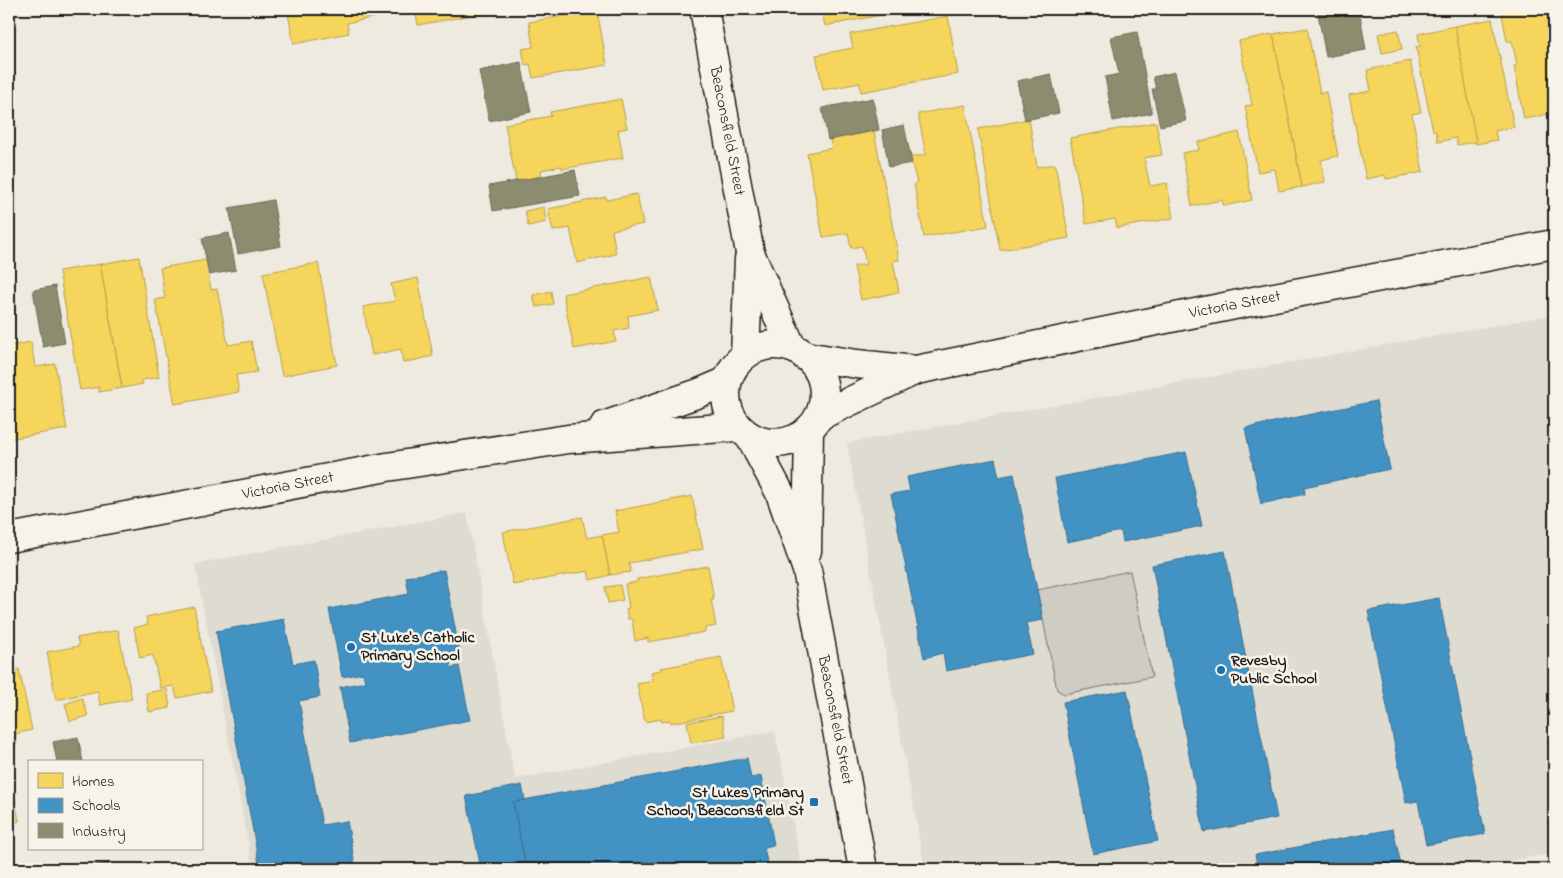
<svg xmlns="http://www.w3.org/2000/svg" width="1563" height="878" viewBox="0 0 1563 878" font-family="'Indie Flower',sans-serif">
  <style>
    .built { fill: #dedbd1 }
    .green { fill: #cfccc3; stroke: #767470 }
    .homes { fill: #f6d55c; stroke: #b59e49 }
    .schools { fill: #4393c3; stroke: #376f91 }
    .industry { fill: #8c8c6e; stroke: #6a6a55 }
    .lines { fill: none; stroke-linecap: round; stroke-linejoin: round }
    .street-casing { stroke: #1c1c1c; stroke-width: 31 }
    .secondary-casing { stroke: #1c1c1c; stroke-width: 31 }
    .street { stroke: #f7f3e8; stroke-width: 28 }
    .secondary { stroke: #f7f3e8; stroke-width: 28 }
    .poi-dot { fill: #1f6fb2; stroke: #f7f3e8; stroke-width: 2 }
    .labels { text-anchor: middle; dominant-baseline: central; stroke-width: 5; stroke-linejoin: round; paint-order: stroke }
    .street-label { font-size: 16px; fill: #1c1c1c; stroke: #f7f3e8 }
    .poi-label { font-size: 16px; font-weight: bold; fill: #1c1c1c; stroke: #f7f3e8; text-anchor: start }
  </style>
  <rect width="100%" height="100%" fill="#eeeae0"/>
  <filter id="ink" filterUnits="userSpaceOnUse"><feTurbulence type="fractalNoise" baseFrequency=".02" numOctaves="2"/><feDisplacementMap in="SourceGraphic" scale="10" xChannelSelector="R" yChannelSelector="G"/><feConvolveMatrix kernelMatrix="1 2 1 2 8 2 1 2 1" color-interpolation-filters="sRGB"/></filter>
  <g filter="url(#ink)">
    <!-- built -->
    <g class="built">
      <polygon points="1551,315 1554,333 1554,853 1467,869 925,869 847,443"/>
      <polygon points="467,513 515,779 775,731 802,869 253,869 195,564"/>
    </g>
    <!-- green -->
    <polygon class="green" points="1130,571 1152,677 1064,694 1057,690 1037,590"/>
    <!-- homes -->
    <g class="homes">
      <polygon points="287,9 405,9 406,11 347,23 349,33 294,44"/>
      <polygon points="415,9 500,9 500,10 418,25"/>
      <polygon points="809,9 912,9 825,26 822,12 810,14"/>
      <polygon points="1501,9 1554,9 1554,68 1553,68 1554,113 1524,119 1514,66 1517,65 1512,41 1507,41"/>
      <polygon points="597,10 607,65 533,78 530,64 525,65 522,49 533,47 529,22"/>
      <polygon points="948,16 958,74 861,92 860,83 823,90 816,55 853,48 850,34"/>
      <polygon points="1492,19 1514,127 1495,131 1497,140 1476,144 1455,26"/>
      <polygon points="1455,26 1476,142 1457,145 1456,138 1438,142 1436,131 1433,131 1416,47 1420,46 1418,34"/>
      <polygon points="1307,28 1320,93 1326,92 1338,156 1321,160 1325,182 1302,187 1273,34"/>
      <polygon points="1398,30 1402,49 1382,53 1378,34"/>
      <polygon points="1273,34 1302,187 1279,191 1275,169 1258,172 1245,106 1252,105 1239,41"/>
      <polygon points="1410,61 1421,112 1412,114 1423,172 1386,179 1385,175 1366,179 1349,95 1371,91 1367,70"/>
      <polygon points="621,99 627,128 618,130 623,158 562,169 562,166 541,170 542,177 516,181 505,124 551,116 550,112"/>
      <polygon points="965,105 988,226 924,237 914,184 917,183 910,157 926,155 918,114"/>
      <polygon points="1029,119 1037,167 1055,164 1069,238 1000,250 978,129"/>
      <polygon points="1156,122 1162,155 1144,158 1150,186 1167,183 1173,218 1117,228 1115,219 1086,224 1070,138"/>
      <polygon points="874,131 899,260 893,261 899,292 861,300 854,266 866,264 862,246 851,248 848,233 823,237 807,153 832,148 830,140"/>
      <polygon points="1239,132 1252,200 1224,206 1222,200 1192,206 1182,153 1199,150 1198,142"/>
      <polygon points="637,194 643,224 612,230 616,254 577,263 570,228 553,231 548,209 606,197 607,200"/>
      <polygon points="544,207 546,222 528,226 525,211"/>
      <polygon points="139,257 159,377 142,380 143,384 122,388 100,264"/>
      <polygon points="206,260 211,290 217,289 228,345 251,341 257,372 236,375 239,392 175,404 155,300 165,298 160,268"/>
      <polygon points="318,263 337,365 282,376 263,273"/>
      <polygon points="100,264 122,388 99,392 99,387 80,390 59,271"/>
      <polygon points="651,277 658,310 628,316 629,328 614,331 616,341 574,349 563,294"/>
      <polygon points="418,278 433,356 403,363 401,349 372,355 363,307 395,301 391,284"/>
      <polygon points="551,291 553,304 536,307 533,295"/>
      <polygon points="31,342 35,367 55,364 67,429 9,439 9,346"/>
      <polygon points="692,496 703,549 629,563 631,572 610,575 602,535 619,532 615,511"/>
      <polygon points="582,517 587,538 602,535 610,575 590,580 588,571 513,585 503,532"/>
      <polygon points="708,566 714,600 711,600 716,626 705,628 705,632 648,642 648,638 635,641 632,619 628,619 626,609 629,608 625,584 637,582 637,579"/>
      <polygon points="620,585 623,600 608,603 605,587"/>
      <polygon points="194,607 211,691 177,698 174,686 160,688 153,655 140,658 134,628 148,624 146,617"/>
      <polygon points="118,630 132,699 100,705 98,691 56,700 47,652 79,646 77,638"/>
      <polygon points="721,657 732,711 671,723 670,720 661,722 661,719 645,722 637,684 653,681 651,672 662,670 661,668"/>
      <polygon points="19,669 32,730 15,734 17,744 9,745 9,671"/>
      <polygon points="167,689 170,708 149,712 146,693"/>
      <polygon points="82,698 88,716 70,721 65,704"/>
      <polygon points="722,716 726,737 691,743 687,722"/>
      <polygon points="14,794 19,821 9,823 9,795"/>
    </g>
    <!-- schools -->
    <g class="schools">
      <polygon points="1376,401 1390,469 1304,487 1305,494 1261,504 1245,428"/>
      <polygon points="1186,452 1202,526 1123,542 1121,531 1067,542 1055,478"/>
      <polygon points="995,459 999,477 1014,474 1043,620 1026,623 1033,654 946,671 943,653 924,658 891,494 910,491 907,477"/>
      <polygon points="1225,551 1277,818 1204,832 1152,565"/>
      <polygon points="444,570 460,654 449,656 451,668 459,666 470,720 350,743 340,687 365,682 363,673 342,677 329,609 409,594 406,577"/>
      <polygon points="1439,598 1485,834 1426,845 1418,801 1406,803 1368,611"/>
      <polygon points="284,619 293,664 314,660 320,697 299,701 322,825 347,821 355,864 352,865 353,869 260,869 216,631"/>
      <polygon points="1127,690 1158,841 1093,854 1063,702"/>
      <polygon points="747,758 751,778 761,776 774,845 764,847 768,867 755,869 526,869 513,802"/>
      <polygon points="522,785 525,800 513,802 526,869 481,869 466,796"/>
      <polygon points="1393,829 1402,869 1258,869 1255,855"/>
    </g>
    <!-- industry -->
    <g class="industry">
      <polygon points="1317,9 1359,9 1366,50 1326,57"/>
      <polygon points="1137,32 1152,113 1113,121 1105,77 1119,74 1111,37"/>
      <polygon points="521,62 531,112 489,121 479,71"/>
      <polygon points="1175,72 1186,121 1160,126 1152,89 1156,89 1153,77"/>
      <polygon points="1051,74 1059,113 1025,120 1017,81"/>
      <polygon points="873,98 879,130 828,140 822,108"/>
      <polygon points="904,125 912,163 889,167 882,130"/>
      <polygon points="575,170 580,196 493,211 489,186"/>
      <polygon points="273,200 281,246 238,254 229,208"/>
      <polygon points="229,233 236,270 209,275 202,238"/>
      <polygon points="55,286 65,343 43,347 33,290"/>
      <polygon points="78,737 83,762 57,762 53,742"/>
      <polygon points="109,863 110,869 73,869"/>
    </g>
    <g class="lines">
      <defs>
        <g id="street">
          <polyline points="805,356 857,364 915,370"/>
          <polyline points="819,416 916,370 1264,299 1554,244"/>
          <polyline points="604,426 699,393 727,381"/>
          <polyline points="9,538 387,467 568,439 737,427"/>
        </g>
        <g id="secondary">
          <polyline points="704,9 750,253 792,348"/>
          <circle cx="775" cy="394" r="49"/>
          <polyline points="745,355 749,259"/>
          <polyline points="750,437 780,493 807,570 863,869"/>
          <polyline points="807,551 809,429"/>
        </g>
      </defs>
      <!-- street casing -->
      <use href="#street" class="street-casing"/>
      <!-- secondary casing -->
      <use href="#secondary" class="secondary-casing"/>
      <!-- street -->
      <use href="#street" class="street"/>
      <!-- secondary -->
      <use href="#secondary" class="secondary"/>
    </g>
  </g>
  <!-- markers -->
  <g class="poi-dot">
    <circle cx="351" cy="647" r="5"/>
    <circle cx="1221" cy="670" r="5"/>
    <rect x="809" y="797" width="10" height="10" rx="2.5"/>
  </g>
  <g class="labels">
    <!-- street labels -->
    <g class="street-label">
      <text transform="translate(727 131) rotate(79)">Beaconsfield Street</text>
      <text transform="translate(1235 305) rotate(-11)">Victoria Street</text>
      <text transform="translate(288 486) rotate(-11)">Victoria Street</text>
      <text transform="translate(835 720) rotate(79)">Beaconsfield Street</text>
    </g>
    <!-- poi labels -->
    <g class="poi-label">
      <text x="361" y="638">St Luke's Catholic<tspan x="361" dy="18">Primary School</tspan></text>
      <text x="1231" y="661">Revesby<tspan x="1231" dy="18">Public School</tspan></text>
      <text x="804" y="793" text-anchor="end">St Lukes Primary<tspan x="804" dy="18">School, Beaconsfield St</tspan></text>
    </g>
  </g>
  <!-- margin -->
  <rect width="1563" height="878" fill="none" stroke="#f7f3e8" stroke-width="30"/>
  <rect x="15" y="15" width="1533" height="848" fill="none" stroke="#1c1c1c" stroke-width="2" filter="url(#ink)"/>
  <!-- legend -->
  <rect x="28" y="760" width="175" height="90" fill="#f7f3e8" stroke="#9f9d96"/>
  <rect x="38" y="773" width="25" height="15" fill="#f6d55c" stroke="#9f9d96"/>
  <text x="72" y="786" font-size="15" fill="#1c1c1c">Homes</text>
  <rect x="38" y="798" width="25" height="15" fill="#4393c3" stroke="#9f9d96"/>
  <text x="72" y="810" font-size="15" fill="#1c1c1c">Schools</text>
  <rect x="38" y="823" width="25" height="15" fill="#8c8c6e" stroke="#9f9d96"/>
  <text x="72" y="836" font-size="15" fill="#1c1c1c">Industry</text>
</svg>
